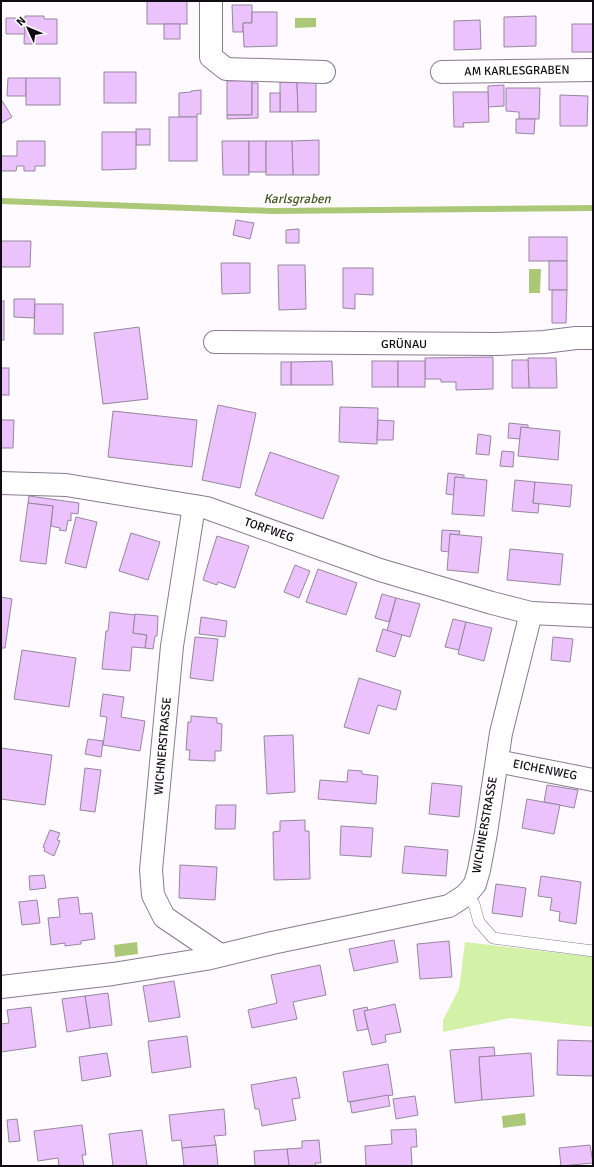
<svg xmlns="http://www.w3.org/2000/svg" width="594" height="1167" viewBox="0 0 594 1167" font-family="Signika,sans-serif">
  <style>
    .green { fill: #d4f1a8 }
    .water { fill: #aac877 }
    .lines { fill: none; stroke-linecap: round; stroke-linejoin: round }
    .stream { stroke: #aac877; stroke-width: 6 }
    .building { fill: #ebc2fb; stroke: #96879d }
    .service-casing { stroke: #897a8f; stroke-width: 12 }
    .minor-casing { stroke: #897a8f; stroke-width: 24 }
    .service { stroke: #fff; stroke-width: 11 }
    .minor { stroke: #fff; stroke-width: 22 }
    .labels { text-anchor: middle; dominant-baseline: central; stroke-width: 3.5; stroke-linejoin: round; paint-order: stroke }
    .street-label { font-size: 12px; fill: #110c14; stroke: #fff }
    .water-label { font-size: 13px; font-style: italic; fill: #44581f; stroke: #fff }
  </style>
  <rect width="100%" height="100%" fill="#fefaff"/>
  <!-- green -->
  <polygon class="green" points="465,942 593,957 593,1027 510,1018 443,1032 443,1020 459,989"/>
  <!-- water -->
  <g class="water">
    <polygon points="295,18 316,18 316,27 295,28"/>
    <polygon points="529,269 541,269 540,293 529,293"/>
    <polygon points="137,942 138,954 115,957 114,945"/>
    <polygon points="525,1113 526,1125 503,1128 502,1116"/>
  </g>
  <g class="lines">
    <!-- stream -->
    <polyline class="stream" points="1,201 271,211 593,208"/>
  </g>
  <!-- building -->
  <g class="building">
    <rect x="147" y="1" width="40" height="23"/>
    <polygon points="232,5 252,5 252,23 243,23 243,32 233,32"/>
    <polygon points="252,12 277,12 277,46 244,47 243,23 252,23"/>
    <polygon points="25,16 44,16 44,19 57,19 57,44 24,44"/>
    <polygon points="536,16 536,46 504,47 504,17"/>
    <polygon points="6,18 24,18 25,34 6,34"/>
    <polygon points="480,20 481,49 454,50 454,21"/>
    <rect x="164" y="24" width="16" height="15"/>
    <rect x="572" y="24" width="21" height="28"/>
    <rect x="104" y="72" width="32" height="31"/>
    <polygon points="8,78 26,78 26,96 7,96"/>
    <rect x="26" y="78" width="34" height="27"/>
    <polygon points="252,80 252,115 227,115 227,81"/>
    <polygon points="280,82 297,82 298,112 280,112"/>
    <polygon points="297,82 316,82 316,112 298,112"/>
    <polygon points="252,83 258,83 258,118 227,119 227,115 252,115"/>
    <polygon points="504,85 504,106 488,107 488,86"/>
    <polygon points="506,88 540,88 539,119 519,119 519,112 506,111"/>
    <polygon points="201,90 201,114 197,114 197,117 179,117 179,93 191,92 191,91"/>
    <polygon points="453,92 488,92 489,122 463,123 464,127 454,127"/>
    <rect x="270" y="93" width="10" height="19"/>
    <polygon points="560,95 588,96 587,126 560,126"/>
    <polygon points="1,99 12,117 2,123 1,121"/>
    <rect x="169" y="117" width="28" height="44"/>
    <polygon points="516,119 535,119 534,134 516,133"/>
    <rect x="136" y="129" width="14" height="16"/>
    <polygon points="102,132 136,132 136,169 102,170"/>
    <polygon points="319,140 319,175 293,175 292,141"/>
    <polygon points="17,141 45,141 45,166 35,166 35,171 24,171 24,166 17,166 16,171 1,171 1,156 17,156"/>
    <polygon points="222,141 249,141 249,175 223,175"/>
    <rect x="249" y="141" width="17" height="31"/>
    <polygon points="266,141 292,141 293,175 266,175"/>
    <polygon points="236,220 254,223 250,239 233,235"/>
    <polygon points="299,229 299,243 286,243 286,230"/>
    <rect x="529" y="237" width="38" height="24"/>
    <polygon points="1,241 31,241 30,267 1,267"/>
    <rect x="549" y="261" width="18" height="29"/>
    <polygon points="221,263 250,263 250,293 222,294"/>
    <polygon points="278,265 305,265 306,309 279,310"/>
    <polygon points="343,268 373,268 373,295 355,294 355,309 343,308"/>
    <polygon points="552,290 567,290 566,323 552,323"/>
    <polygon points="14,299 35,299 34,318 14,317"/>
    <rect x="1" y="301" width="3" height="39"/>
    <polygon points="35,304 63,304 63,334 34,334"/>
    <polygon points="139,327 148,399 103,404 94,333"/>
    <polygon points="493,357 493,389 456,390 456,382 441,382 441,379 425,379 425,358"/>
    <polygon points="528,358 556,358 557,388 529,388"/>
    <polygon points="512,360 528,360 529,388 512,388"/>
    <polygon points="332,361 333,385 291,385 291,362"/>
    <rect x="372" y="361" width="26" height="26"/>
    <rect x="398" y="361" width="27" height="26"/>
    <rect x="281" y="362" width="10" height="23"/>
    <rect x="1" y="368" width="8" height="27"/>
    <polygon points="218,405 256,413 240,488 202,480"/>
    <polygon points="340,407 378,408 377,444 339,442"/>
    <polygon points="113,411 197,420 192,467 108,457"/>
    <polygon points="1,420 14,420 13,448 1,448"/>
    <polygon points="378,420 394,421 393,440 377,440"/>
    <polygon points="509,423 528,425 528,428 521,427 520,439 508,438"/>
    <polygon points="521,427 560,431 558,460 518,456"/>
    <polygon points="478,434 491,436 489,455 476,454"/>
    <polygon points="502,451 514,452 513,467 500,466"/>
    <polygon points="270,452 339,476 323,519 255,495"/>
    <polygon points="448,473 464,475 464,478 455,477 454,495 446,494"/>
    <polygon points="455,477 487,480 484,516 452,514"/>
    <polygon points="515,480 535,482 533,503 539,504 538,513 512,511"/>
    <polygon points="535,482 572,485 570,507 533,503"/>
    <polygon points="29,496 79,503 78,514 71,513 71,521 68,520 66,531 59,530 60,528 51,526 53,506 28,503"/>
    <polygon points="28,503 53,506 46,564 20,561"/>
    <polygon points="76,517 97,522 86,568 65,563"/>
    <polygon points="442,530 460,531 459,535 450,534 449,552 441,551"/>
    <polygon points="131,533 160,542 148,580 119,571"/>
    <polygon points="450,534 482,537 478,573 447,570"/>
    <polygon points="217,536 249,546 235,588 218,582 217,585 203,580"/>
    <polygon points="510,549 563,554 560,585 507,580"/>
    <polygon points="295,565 310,571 299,598 284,592"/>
    <polygon points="318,569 357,583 346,615 306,602"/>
    <polygon points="382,594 396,598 389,622 375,618"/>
    <polygon points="1,597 12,599 5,648 1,648"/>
    <polygon points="396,598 420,604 410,637 387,631"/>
    <polygon points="110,612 135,615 133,633 147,635 145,648 132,647 130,671 102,669 106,631 108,631"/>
    <polygon points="135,614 158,616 157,636 155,636 153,649 145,648 147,635 133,633"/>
    <polygon points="201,617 227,621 225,637 199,634"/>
    <polygon points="453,619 466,622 459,650 445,647"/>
    <polygon points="466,622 492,628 484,661 458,654"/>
    <polygon points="383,629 402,635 395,657 376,651"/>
    <polygon points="195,637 218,639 213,681 190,678"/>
    <polygon points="553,637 573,639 570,662 551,660"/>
    <polygon points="22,650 76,658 69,707 14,699"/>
    <polygon points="359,678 401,691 396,710 378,705 369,734 344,727"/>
    <polygon points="103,694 124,697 121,717 145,721 140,751 103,745 107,717 100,716"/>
    <polygon points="191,716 217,718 217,723 222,724 221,751 215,751 215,761 189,760 190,750 186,750 188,722 191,722"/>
    <polygon points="293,735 295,792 267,794 264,736"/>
    <polygon points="88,739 103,741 101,757 85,754"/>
    <polygon points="1,748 52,755 45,805 1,799"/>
    <polygon points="85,768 101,770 95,812 80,810"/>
    <polygon points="348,770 362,771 362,774 378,776 376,804 318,799 320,780 347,782"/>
    <polygon points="432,783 462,786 459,817 429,814"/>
    <polygon points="547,785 578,790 574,808 544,802"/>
    <polygon points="527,799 560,805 554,834 522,828"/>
    <polygon points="216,805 236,805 235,829 215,829"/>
    <polygon points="305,820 305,831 309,831 310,879 274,880 273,832 280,831 280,821"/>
    <polygon points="341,826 373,828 371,857 340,855"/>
    <polygon points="50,830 60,833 57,840 60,841 54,856 44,851 45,848 43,847"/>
    <polygon points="405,846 448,850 446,876 402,873"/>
    <polygon points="180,865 217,867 215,900 179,898"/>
    <polygon points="44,875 46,888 30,890 29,876"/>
    <polygon points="541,876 581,882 576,924 559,921 560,912 550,910 552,898 538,896"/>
    <polygon points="496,884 526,888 522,917 492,913"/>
    <polygon points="78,897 80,914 92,913 95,939 81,941 81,944 65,946 65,943 51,945 48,918 60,917 58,899"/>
    <polygon points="37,900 40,923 22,925 19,902"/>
    <polygon points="394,940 398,962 354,971 349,949"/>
    <polygon points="449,941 452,977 420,979 417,944"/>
    <polygon points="320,965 326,995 293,1002 297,1019 252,1028 248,1010 277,1003 271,975"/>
    <polygon points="174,981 180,1017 149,1022 143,986"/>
    <polygon points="108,993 112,1025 90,1028 85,996"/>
    <polygon points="85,996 90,1028 67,1032 62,999"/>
    <polygon points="395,1004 401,1032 385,1035 386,1042 372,1045 364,1011"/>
    <polygon points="31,1007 36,1047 1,1052 1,1024 9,1023 7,1010"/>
    <polygon points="367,1007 368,1010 364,1011 368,1029 357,1031 353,1010"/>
    <polygon points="187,1036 191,1067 152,1073 148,1041"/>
    <polygon points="558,1040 593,1041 593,1076 557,1075"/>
    <polygon points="494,1047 495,1056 479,1057 482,1100 455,1103 450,1050"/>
    <polygon points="107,1053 111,1076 82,1081 79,1057"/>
    <polygon points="531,1053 534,1096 482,1100 479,1057"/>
    <polygon points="388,1064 393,1095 348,1102 343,1072"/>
    <polygon points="296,1077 300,1098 292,1099 296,1120 262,1126 259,1109 255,1109 251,1085"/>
    <polygon points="388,1095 390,1106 352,1113 350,1102"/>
    <polygon points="415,1096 418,1115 396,1119 393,1099"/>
    <polygon points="224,1109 226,1135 214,1136 216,1145 182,1148 181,1140 172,1141 169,1115"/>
    <polygon points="17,1119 20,1141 9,1142 7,1120"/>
    <polygon points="82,1125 86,1155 82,1155 84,1166 59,1166 58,1158 38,1161 34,1131"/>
    <polygon points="416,1129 417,1147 411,1147 412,1166 366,1166 365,1146 392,1144 391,1130"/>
    <polygon points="142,1130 147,1166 113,1166 109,1134"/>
    <polygon points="319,1140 321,1163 315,1163 316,1166 289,1166 287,1149 302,1148 302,1141"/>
    <polygon points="216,1145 218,1166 184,1166 182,1148"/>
    <polygon points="590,1145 593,1163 561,1166 559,1148"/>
    <polygon points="287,1149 289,1166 255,1166 254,1151"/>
  </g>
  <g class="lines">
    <defs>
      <polyline id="service" points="466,895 474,904 479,922 493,938 593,951"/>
      <g id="minor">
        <polyline points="211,1 211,57 226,69 324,72"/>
        <polyline points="442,72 593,70"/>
        <polyline points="215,342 497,344 544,342 576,338 593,338"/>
        <polyline points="1,483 66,485 207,508 380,570 492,603 531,613"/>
        <polyline points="194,506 172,646 151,870 153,895 164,917 220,955"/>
        <polyline points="497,761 593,780"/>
        <polyline points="1,987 113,974 206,959 272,943 449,906 466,895 475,884 479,870 486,833 501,733 531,613 593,616"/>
      </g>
    </defs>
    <!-- service casing -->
    <use href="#service" class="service-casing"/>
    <!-- minor casing -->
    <use href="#minor" class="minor-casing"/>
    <!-- service -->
    <use href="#service" class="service"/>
    <!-- minor -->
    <use href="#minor" class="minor"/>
  </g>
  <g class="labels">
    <!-- street labels -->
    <g class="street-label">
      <text transform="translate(517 71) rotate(-1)">AM KARLESGRABEN</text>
      <text x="404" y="344">GRÜNAU</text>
      <text transform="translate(269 530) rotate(19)">TORFWEG</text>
      <text transform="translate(163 746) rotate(-85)">WICHNERSTRASSE</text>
      <text transform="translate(545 770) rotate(11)">EICHENWEG</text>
      <text transform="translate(485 825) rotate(-80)">WICHNERSTRASSE</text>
    </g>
    <!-- water labels -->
    <g class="water-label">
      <text x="297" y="199">Karlsgraben</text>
    </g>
  </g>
  <!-- border -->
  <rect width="594" height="1167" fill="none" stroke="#110c14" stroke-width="4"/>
  <!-- north arrow -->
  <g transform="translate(28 28) rotate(314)" stroke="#ffffff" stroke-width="3" paint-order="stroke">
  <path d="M0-3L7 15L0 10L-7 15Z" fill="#110c14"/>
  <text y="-6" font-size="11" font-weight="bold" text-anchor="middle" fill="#110c14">N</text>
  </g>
</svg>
